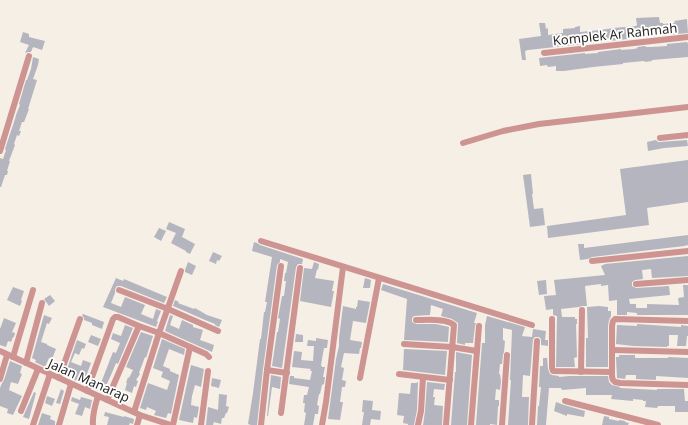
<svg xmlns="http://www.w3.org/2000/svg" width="688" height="425" viewBox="0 0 688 425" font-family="'Noto Sans',sans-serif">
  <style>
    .building { fill: #b5b5bf }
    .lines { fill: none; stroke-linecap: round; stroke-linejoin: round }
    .minor { stroke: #cd9492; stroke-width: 6 }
    .labels { text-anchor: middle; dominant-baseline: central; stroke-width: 3.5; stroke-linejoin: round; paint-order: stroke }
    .street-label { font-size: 13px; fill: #2a2825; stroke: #fff }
  </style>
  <rect width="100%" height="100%" fill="#f6efe6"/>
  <!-- building -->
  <g class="building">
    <polygon points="659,17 660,23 663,23 663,24 675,23 674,21 687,19 688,33 666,35 666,34 657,35 645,36 645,37 637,38 637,36 627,37 627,39 610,41 610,39 599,40 591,41 591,42 582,43 583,44 528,50 525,51 526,60 522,60 519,39 541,36 539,23 545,23 546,29 548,28 548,35 563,33 563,29 575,28 575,27 580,26 580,32 600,30 614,28 636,26 637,25 636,18"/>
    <polygon points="23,32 29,34 29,37 45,41 42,50 33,47 31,52 28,52 25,53 29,45 20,42"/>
    <polygon points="687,42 688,44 688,57 652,60 652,61 645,62 644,61 623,63 623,64 593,67 564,71 556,71 556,66 548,67 547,65 540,66 539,58 585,53 585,54 598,53 598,52 621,49 621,50 634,49 638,48 637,47 645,46 646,47 651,47 667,46 667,44"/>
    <polygon points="33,57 39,59 38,65 33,79 37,80 28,109 29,109 24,122 22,122 19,131 21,131 19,136 17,135 14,144 15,145 9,161 10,161 7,171 8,171 7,175 5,175 1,187 0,187 0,158 3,159 6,150 5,149 15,119 16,115 20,105 19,104 26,80 27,80 31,69"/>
    <polygon points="656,140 658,142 660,142 687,140 688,146 664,148 648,151 647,142"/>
    <polygon points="688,160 688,202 647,208 649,225 548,238 547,226 626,215 620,169"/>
    <polygon points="531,174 533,194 532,194 534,209 543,208 545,225 530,227 523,175"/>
    <polygon points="169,222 185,229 182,237 195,244 190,254 186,252 186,251 171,243 176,233 166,229"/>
    <polygon points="159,228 166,231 161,241 154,237"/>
    <polygon points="688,235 688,245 684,246 592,257 588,259 580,260 578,244 584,244 584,248"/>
    <polygon points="254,242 257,243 260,245 303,259 302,264 298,264 296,267 282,368 272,366 277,332 278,332 280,319 278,318 282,296 284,296 286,281 284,281 285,273 286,273 288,262 280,259 280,262 277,265 263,369 257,425 251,425 248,424 253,393 260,339 261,339 264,312 265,312 267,302 265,302 272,257 252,251"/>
    <polygon points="213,252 222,256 219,261 217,260 216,264 209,261"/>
    <polygon points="688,256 688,276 652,278 651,269 642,270 643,279 635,280 632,282 632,286 636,288 669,286 670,295 629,299 630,304 636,304 636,308 647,308 647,304 679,305 678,298 684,297 683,285 688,285 688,315 637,315 637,313 627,312 627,315 617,315 617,300 609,301 608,285 601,286 601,284 585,286 587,306 582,306 579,307 561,309 562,317 575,317 575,319 577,319 577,324 576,324 577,357 574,358 575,367 556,367 557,316 553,315 553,309 546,310 544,296 556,295 554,280 605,275 601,266 605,264"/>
    <polygon points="188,262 196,266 192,275 185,272 185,270"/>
    <polygon points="314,262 319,264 318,270 317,269 315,278 334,281 332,291 334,291 331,307 300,301 304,268 312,269"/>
    <polygon points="116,278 123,281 124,279 167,297 164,303 121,286 117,286 115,289 115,293 111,303 121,307 125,297 145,305 141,314 153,319 156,309 161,311 157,321 158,322 156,327 103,307"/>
    <polygon points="365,278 371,280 370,288 363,288"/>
    <polygon points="546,280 547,294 539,295 537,281"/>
    <polygon points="383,284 477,313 474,323 476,323 475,326 473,343 465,343 465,345 457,343 458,325 458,323 452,319 441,316 443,309 431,305 430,315 414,316 412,318 412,322 416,324 436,324 449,327 448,342 404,340 407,299 381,290"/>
    <polygon points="13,287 24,291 21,300 22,301 20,306 7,300"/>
    <polygon points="50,295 55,301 49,306 44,299"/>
    <polygon points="175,300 179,302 178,303 194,309 195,308 207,315 222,320 219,327 215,325 215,324 205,320 173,306"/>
    <polygon points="358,300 370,302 366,323 353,321 350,340 362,342 361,348 360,348 359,354 344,353 341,367 344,368 342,380 346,381 345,387 342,387 340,402 343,402 340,420 328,419 336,359 339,346 339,338 343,306 356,309 356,307 357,307"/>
    <polygon points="599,306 608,307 608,311 611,311 611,316 609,320 608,326 608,367 586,367 586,338 588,338 587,307"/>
    <polygon points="83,314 104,322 102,329 92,325 92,323 84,320 84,318 82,315"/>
    <polygon points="44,315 52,318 49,324 47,323 41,342 47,344 47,345 56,349 52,359 49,358 45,367 35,362 36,360 32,358"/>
    <polygon points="170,315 173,316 170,325 179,329 182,320 193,325 193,327 203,330 200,340 214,345 212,352 165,331"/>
    <polygon points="487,316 525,327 522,336 532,337 533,329 546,331 545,340 548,340 548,346 541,345 541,339 539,337 535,337 533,339 530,376 523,375 522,397 529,397 528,425 508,425 511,380 510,380 512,330 503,328 503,340 505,341 504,352 503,355 502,364 500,364 499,374 500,374 501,381 500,390 496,389 495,400 499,400 499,406 498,406 497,425 490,424 490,425 476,425 482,343 485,343 485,325"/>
    <polygon points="4,318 16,323 12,332 15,333 14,337 13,337 11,342 8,341 6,347 0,345 0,329"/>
    <polygon points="637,324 681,327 681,325 688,326 688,336 687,336 686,346 677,346 678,335 669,335 669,346 667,346 667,347 633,346 616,344 617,325 637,326"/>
    <polygon points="125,325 133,328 118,364 116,363 111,375 105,388 107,389 105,394 93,388 93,386 99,388 113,352 116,353 120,343 111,339 113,333 121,336"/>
    <polygon points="141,332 153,336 146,358 145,357 139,373 140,374 136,380 138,381 136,387 134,386 132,393 125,390 127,383 126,383 128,377 129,378 133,370 126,367"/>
    <polygon points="296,334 303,335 303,342 295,342"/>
    <polygon points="91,335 101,339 98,346 88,342"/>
    <polygon points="316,338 328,340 327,348 324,348 321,365 322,367 325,367 323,377 325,377 324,384 322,385 320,394 319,394 317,405 319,406 318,414 315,414 313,425 304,425 306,413 304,412 305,403 303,403 304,395 307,395 309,387 289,384 290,376 294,376 294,378 310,380 312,371 310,371 311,369 292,367 294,351 302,352 301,360 313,361 314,346 307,346 308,340 316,341"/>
    <polygon points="162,339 185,349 184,355 169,349 163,366 170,369 170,371 179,375 171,414 168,413 166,418 154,415 156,411 147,407 146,410 140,408 148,383 167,390 170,381 161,377 163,372 153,368"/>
    <polygon points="77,340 86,344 84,349 82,348 79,355 75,353 71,362 81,366 83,360 91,363 85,379 83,378 81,383 65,375"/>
    <polygon points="404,349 447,351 445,375 403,370"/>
    <polygon points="456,352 472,355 467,425 451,425 455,372 456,372"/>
    <polygon points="619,355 635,355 635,358 668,358 668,357 688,358 688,378 656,376 656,380 636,379 636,375 626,375 625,379 617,378 616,357 619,357"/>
    <polygon points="547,356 548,369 550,374 552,375 559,376 559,377 569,376 608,376 609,382 612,385 620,387 620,388 657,390 657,389 684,389 685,401 688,401 688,412 675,412 675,406 658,406 657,408 645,407 646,401 643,401 643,400 633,399 633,401 611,399 612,395 586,395 586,388 562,390 561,388 549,388 546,425 537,425 538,406 539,406 541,387 539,387 540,366 543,366 543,358 547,358"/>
    <polygon points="10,361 22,366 20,373 22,374 18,384 11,382 9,390 22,396 13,415 7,413 8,409 0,406 0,388 2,383 4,380"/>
    <polygon points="191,365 204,369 201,387 195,385 192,396 191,405 199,407 197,418 194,417 193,423 179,420"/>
    <polygon points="271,375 281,377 280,389 272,387 268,416 267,416"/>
    <polygon points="212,378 221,380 219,388 211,386"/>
    <polygon points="417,382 418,382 417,410 414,425 408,425 408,424 403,423 404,416 397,415 399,393 410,394 411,383 417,383"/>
    <polygon points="427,382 445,384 444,390 434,389 433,397 435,397 434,405 443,406 442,425 423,425 425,411"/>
    <polygon points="61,389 64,391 60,404 56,403"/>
    <polygon points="34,392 36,393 29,419 23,417"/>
    <polygon points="219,394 227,395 226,406 229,407 227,413 226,413 224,418 222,418 221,424 214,422 213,425 206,425 208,407 218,410"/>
    <polygon points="47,396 55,399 52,406 45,403"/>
    <polygon points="72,397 80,400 81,397 92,400 90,409 85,407 82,416 75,414 79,404 71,401"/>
    <polygon points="363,400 373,401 372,410 381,411 380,420 371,419 370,425 362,425 364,412 362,412"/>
    <polygon points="556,402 564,405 585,411 584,417 567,414 567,416 554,411"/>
    <polygon points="105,412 124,417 124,416 134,419 133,424 130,423 129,425 107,425 109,417 104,416"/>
    <polygon points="42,413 51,416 50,419 55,421 55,425 38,425"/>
    <polygon points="604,416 609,417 609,419 619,421 619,420 625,421 625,422 629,423 628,425 602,425"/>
  </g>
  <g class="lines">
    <!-- minor -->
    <g class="minor">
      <polyline points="544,53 688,37"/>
      <polyline points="660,138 688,135"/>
      <polyline points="463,143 503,131 539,124 688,107"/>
      <polyline points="0,151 29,56"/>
      <polyline points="261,241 532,325"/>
      <polyline points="592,261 688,251"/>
      <polyline points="636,284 688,280"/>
      <polyline points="119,290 168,309 218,331"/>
      <polyline points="552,319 552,368 553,371 612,372"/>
      <path d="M416 320C426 320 446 318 454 325L446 425"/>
      <polyline points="688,321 615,319 613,321 612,326 612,377 613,380 615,382 620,383 688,385"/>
      <polyline points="404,344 452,347 477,351"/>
      <polyline points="612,350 688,352"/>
      <polyline points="0,351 140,415 171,425"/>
      <polyline points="13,357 33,290"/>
      <polyline points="26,363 42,303"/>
      <polyline points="267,370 287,373"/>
      <polyline points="581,372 582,310"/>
      <polyline points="399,374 450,380"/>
      <polyline points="59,378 80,319"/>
      <polyline points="360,378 379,278"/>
      <polyline points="0,379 7,355"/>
      <polyline points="87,391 113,319 115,317 118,317 139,326 159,333 206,354 209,357"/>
      <polyline points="107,400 139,326"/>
      <polyline points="565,401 658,425"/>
      <polyline points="21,411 38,369"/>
      <polyline points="134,412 159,333 181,271"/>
      <polyline points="281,413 300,268"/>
      <polyline points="33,425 50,374"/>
      <polyline points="59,425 71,384"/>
      <path d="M93 425C92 415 95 406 98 396"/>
      <polyline points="137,425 140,415"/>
      <polyline points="173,425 190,347"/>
      <polyline points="201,425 208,371"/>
      <polyline points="261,425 267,370 281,266"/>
      <polyline points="322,425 326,402 343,267"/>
      <polyline points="418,425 421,411 423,377"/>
      <polyline points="471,425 479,326"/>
      <polyline points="502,425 507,355"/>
      <polyline points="532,425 537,341"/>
    </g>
  </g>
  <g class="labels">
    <!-- street labels -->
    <g class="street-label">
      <text transform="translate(615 34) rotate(-6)">Komplek Ar Rahmah</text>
      <text transform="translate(89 380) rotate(24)">Jalan Manarap</text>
    </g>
  </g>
</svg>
